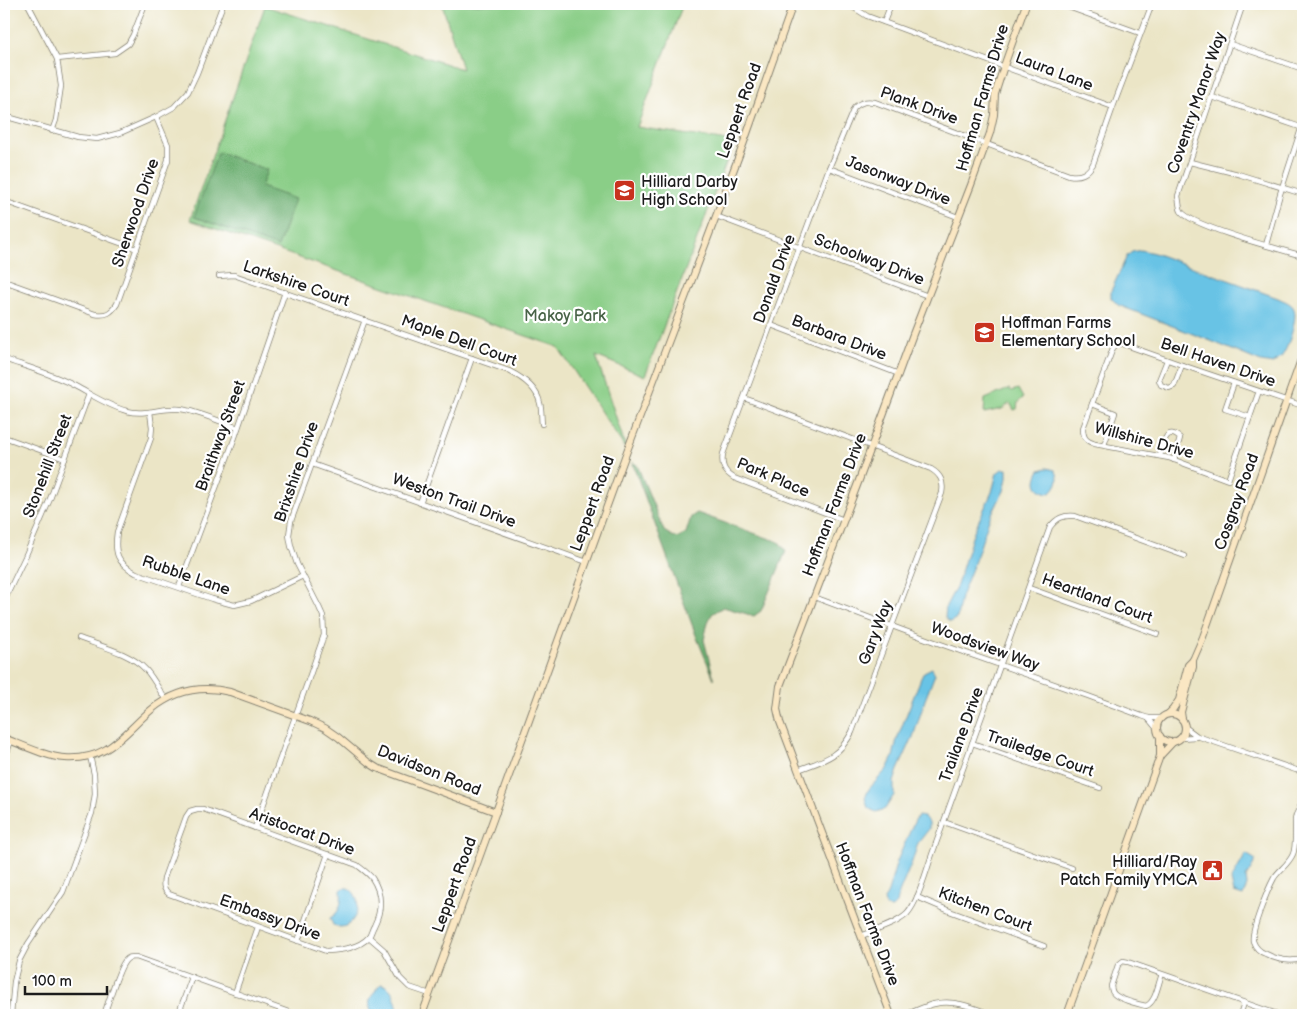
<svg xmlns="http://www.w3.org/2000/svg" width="1307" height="1019" viewBox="0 0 1307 1019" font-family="'Balsamiq Sans',sans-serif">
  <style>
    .green { fill: #8ace87; stroke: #537552 }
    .forest { fill: #6fb174; stroke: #466648 }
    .water { fill: #67c3e5; stroke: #427080 }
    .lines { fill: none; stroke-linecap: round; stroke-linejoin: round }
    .street-casing { stroke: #848071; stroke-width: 6 }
    .secondary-casing { stroke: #848071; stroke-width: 8 }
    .street { stroke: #fff; stroke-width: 4.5 }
    .secondary { stroke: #fae7c3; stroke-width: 6 }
    .labels { text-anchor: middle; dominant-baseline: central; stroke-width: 4.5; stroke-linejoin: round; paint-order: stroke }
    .street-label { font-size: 16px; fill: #1c1c1c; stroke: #fff }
    .poi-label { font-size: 16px; fill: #1c1c1c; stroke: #fff; text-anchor: start }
    .park-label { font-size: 16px; fill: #486347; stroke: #fff }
  </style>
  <rect width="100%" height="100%" fill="#fff"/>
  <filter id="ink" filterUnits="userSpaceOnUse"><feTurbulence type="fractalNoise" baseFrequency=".02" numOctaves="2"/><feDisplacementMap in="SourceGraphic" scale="10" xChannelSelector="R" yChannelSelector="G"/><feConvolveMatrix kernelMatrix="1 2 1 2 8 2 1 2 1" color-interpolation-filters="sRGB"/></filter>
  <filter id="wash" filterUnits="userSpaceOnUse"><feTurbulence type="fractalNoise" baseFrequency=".0096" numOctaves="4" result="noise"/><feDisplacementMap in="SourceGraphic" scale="20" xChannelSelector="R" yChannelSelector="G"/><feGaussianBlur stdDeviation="1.12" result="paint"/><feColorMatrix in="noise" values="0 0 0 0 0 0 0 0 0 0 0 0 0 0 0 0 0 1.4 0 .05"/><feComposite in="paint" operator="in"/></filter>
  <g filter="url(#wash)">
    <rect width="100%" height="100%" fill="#ebe5c6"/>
    <!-- green -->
    <g class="green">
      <polygon points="442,4 683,4 637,127 734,142 645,376 596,356 627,451 558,347 190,220 265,6 462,69"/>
      <polygon points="1009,389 1012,391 1018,389 1023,398 1018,402 1017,409 1014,410 1010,403 1002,409 984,413 985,399"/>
    </g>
    <!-- forest -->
    <g class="forest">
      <polygon points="218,152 267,170 261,187 295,199 278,247 194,217"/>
      <polygon points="632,462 637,465 664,531 672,536 678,538 686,533 691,517 697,513 779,542 786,551 761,611 754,616 723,607 712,614 708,622 704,640 714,679 697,638"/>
    </g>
    <!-- water -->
    <g class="water">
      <path d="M1141 250 1154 253 1278 298C1284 301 1292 303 1294 309 1298 318 1288 348 1282 356 1280 359 1276 361 1273 364L1261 362 1211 341 1118 305 1111 298V291L1127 256 1132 252Z"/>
      <path d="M1047 468 1055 470C1061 479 1057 486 1050 493 1035 491 1033 482 1040 470Z"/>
      <polygon points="1002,469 1007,469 1007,478 1004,491 989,519 979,550 961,597 957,618 950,622 945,618 946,606 957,585 974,531 992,492 997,473"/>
      <polygon points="932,668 935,674 925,700 913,737 898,770 894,782 894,795 885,809 876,812 868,808 865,798 869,789 887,769 893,757 897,739 921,678 924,672"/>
      <polygon points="918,816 924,817 929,822 929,829 918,843 912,862 899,893 897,903 892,908 886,907 884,900 888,892 897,861 915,820"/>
      <polygon points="1246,854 1256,860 1246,877 1247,885 1243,896 1234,893 1231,880"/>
      <path d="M343 888H348C365 897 357 926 341 927 338 927 335 926 333 925L330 918C341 912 342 902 341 890Z"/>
      <path d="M381 984C394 986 397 1004 399 1015H373C365 1001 372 995 381 984Z"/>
    </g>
  </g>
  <g filter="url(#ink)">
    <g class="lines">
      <defs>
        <g id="street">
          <polyline points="28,4 57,59 61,86 56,120 52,131"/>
          <polyline points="848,4 867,16 1113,107"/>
          <polyline points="1060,4 1140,33"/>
          <path d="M1243 4 1178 196C1179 200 1179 207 1181 211 1190 226 1282 250 1303 256"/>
          <polyline points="1297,4 1303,6"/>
          <polyline points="884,22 891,4"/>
          <polyline points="1230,44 1303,69"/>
          <polyline points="57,59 115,53 128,44 133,35 145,4"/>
          <polyline points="1212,97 1303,128"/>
          <polyline points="4,116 78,137 97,139 120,133 156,117 174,107 188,92 197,73 223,4"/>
          <polyline points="1190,162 1238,174 1303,194"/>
          <polyline points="829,168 958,217"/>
          <polyline points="4,201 137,249"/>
          <polyline points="716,216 928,296"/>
          <polyline points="1266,245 1280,194 1303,123"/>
          <path d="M219 276 234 275 509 371C523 378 537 388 540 403 542 410 541 418 542 424"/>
          <path d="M4 281 95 314C106 316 111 313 117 304L168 160V145L156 117"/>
          <polyline points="771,325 899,374"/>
          <path d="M4 359C27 367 53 374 75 386 92 395 108 406 127 411 145 416 162 407 180 409 197 411 221 422 238 428"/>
          <polyline points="1167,360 1159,380 1161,385 1169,388 1174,386 1182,365"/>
          <polyline points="1234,383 1225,409 1250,417"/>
          <path d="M1259 391 1228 480 1169 458 1095 444C1086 441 1083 438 1083 428L1113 348 1117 344H1123L1182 365 1303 406"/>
          <path d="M744 398 931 469C941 475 944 482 942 493L852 732C838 758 824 760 798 770"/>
          <polyline points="1092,404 1115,413 1104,445"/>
          <path d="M150 412 152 427 151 438 117 532C114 553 117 563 136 573L212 599 234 605 251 601 303 576"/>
          <polyline points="4,437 65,459"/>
          <path d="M1160 456C1163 445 1165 425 1180 438L1174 460"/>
          <polyline points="312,464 587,562"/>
          <polyline points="420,503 472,358"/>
          <path d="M844 520 734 478C724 472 721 465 723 454L829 168 854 108C861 101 867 101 875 102L1069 175C1080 177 1087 174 1093 164L1113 107 1152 4"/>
          <polyline points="179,587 235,437 285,292"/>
          <polyline points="1029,588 1157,634"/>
          <polyline points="814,597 932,641 1088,696 1142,716 1148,718 1162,718"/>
          <polyline points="4,601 25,557 50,499 89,394"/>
          <path d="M79 638C100 646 131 653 146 670 154 679 159 690 166 700"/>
          <polyline points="1148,718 1158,730"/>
          <polyline points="1185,727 1197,736 1296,770 1303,771"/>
          <polyline points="1180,738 1196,737"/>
          <polyline points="972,743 1100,788"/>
          <polyline points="4,760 11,741"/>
          <path d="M1303 801 1296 815 1295 820C1295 828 1296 848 1293 854 1289 864 1279 870 1274 878 1268 889 1251 930 1253 941 1255 947 1260 952 1266 954 1279 961 1290 962 1303 959"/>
          <path d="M197 809H203L357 865C362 869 368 873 372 878 382 893 382 910 374 926 372 929 371 934 369 937 358 949 340 950 326 951L169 894C163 889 163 885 164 878L186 817 190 811Z"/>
          <polyline points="944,822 1072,868"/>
          <polyline points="255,828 309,678 324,635 323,616 319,607 297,564 291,546 289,535 291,521 365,320"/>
          <polyline points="917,897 952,912 1044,946"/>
          <path d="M861 936C875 930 895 925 907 914 919 901 927 867 934 849L1050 527C1057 518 1063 515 1075 516L1185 556"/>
          <polyline points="369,937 384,950 400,978 409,987 430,994"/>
          <polyline points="298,941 328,854"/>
          <path d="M1162 974C1158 984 1156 1002 1146 1006 1138 1004 1120 1000 1114 994 1111 991 1112 990 1111 986L1118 965 1123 961 1128 962 1280 1015"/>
          <polyline points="235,993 258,927"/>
          <polyline points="11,1015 14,982 19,961 28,944 63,892 92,813 95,794 94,774 90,756"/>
          <path d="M104 1015C108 1004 118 969 125 961 128 957 131 957 136 957L297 1015"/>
          <polyline points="178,1015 192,977"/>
          <path d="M904 1015C914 1012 924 1006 934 1004 955 999 974 1008 993 1015"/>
          <polyline points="1240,1015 1244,1003"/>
        </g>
        <g id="secondary">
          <polyline points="1168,714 1173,709 1179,700 1188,665 1193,660 1203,637 1303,354"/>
          <circle cx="1171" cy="728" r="14"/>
          <polyline points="1182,719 1181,712 1193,667 1193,660"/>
          <path d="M4 738C22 745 47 757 65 758 108 761 123 734 151 710 174 691 201 685 230 692L310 721 325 728 338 737 369 763 377 768 496 812"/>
          <polyline points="1160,756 1174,741"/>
          <polyline points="422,1015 627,451 743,145 793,4"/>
          <polyline points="891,1015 780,722 777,709 780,686 858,483 913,334 971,185 990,133 994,115 995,94 1004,66 1026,4"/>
          <polyline points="1067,1015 1160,756 1160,736"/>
        </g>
      </defs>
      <!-- street casing -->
      <use href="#street" class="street-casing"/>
      <!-- secondary casing -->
      <use href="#secondary" class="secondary-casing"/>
      <!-- street -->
      <use href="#street" class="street"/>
      <!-- secondary -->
      <use href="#secondary" class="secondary"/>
    </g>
  </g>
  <!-- icons -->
  <defs>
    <symbol id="school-square" viewBox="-11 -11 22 22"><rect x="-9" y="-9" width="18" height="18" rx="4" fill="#c8321e" stroke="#fff"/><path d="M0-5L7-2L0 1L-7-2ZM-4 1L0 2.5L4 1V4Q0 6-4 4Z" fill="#fff"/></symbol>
    <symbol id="civic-square" viewBox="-11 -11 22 22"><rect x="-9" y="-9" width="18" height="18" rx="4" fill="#c8321e" stroke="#fff"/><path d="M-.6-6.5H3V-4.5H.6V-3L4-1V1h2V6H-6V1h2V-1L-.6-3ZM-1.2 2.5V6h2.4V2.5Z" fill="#fff"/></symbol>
  </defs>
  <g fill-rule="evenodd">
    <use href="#school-square" x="612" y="178" width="25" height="25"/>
    <use href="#school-square" x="972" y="320" width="25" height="25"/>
    <use href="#civic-square" x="1200" y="858" width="25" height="25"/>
  </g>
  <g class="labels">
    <!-- street labels -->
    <g class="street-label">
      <text transform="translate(1054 72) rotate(21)">Laura Lane</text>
      <text transform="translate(983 98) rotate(-74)">Hoffman Farms Drive</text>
      <text transform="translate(1197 103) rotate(-71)">Coventry Manor Way</text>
      <text transform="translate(919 106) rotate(20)">Plank Drive</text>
      <text transform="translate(740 111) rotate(-70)">Leppert Road</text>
      <text transform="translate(898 181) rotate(21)">Jasonway Drive</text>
      <text transform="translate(136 213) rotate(-71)">Sherwood Drive</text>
      <text transform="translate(869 260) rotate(21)">Schoolway Drive</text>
      <text transform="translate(775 279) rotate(-70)">Donald Drive</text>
      <text transform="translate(296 284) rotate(19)">Larkshire Court</text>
      <text transform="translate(839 338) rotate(21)">Barbara Drive</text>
      <text transform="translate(459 341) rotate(20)">Maple Dell Court</text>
      <text transform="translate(1218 363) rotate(19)">Bell Haven Drive</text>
      <text transform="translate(221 436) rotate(-70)">Braithway Street</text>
      <text transform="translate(1144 441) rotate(15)">Willshire Drive</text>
      <text transform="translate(48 466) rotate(-69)">Stonehill Street</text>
      <text transform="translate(297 472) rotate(-71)">Brixshire Drive</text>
      <text transform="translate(773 478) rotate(23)">Park Place</text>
      <text transform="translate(454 501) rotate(20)">Weston Trail Drive</text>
      <text transform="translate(1237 502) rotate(-70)">Cosgray Road</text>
      <text transform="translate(593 504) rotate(-70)">Leppert Road</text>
      <text transform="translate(835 505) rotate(-69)">Hoffman Farms Drive</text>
      <text transform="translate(186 576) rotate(19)">Rubble Lane</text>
      <text transform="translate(1097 599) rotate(20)">Heartland Court</text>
      <text transform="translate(876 633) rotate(-69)">Gary Way</text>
      <text transform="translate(985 647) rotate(20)">Woodsview Way</text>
      <text transform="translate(962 735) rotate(-70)">Trailane Drive</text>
      <text transform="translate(1040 754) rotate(19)">Trailedge Court</text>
      <text transform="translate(429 771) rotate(22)">Davidson Road</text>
      <text transform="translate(302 832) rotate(20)">Aristocrat Drive</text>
      <text transform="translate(455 885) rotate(-70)">Leppert Road</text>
      <text transform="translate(985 910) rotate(21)">Kitchen Court</text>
      <text transform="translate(867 914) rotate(69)">Hoffman Farms Drive</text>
      <text transform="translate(270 918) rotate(20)">Embassy Drive</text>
    </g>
    <!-- poi labels -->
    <g class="poi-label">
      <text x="641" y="182">Hilliard Darby<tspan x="641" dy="18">High School</tspan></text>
      <text x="1001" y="323">Hoffman Farms<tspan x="1001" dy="18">Elementary School</tspan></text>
      <text x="1197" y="862" text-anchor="end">Hilliard/Ray<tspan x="1197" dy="18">Patch Family YMCA</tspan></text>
    </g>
    <!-- park labels -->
    <g class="park-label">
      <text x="565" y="316">Makoy Park</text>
    </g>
  </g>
  <!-- margin -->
  <rect width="1307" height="1019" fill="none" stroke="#fff" stroke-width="20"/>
  <!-- scale -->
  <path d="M25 986v8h82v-8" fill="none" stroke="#1c1c1c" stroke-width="2.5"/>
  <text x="32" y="986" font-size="15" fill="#1c1c1c" stroke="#ffffff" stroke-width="4" paint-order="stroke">100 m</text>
</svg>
